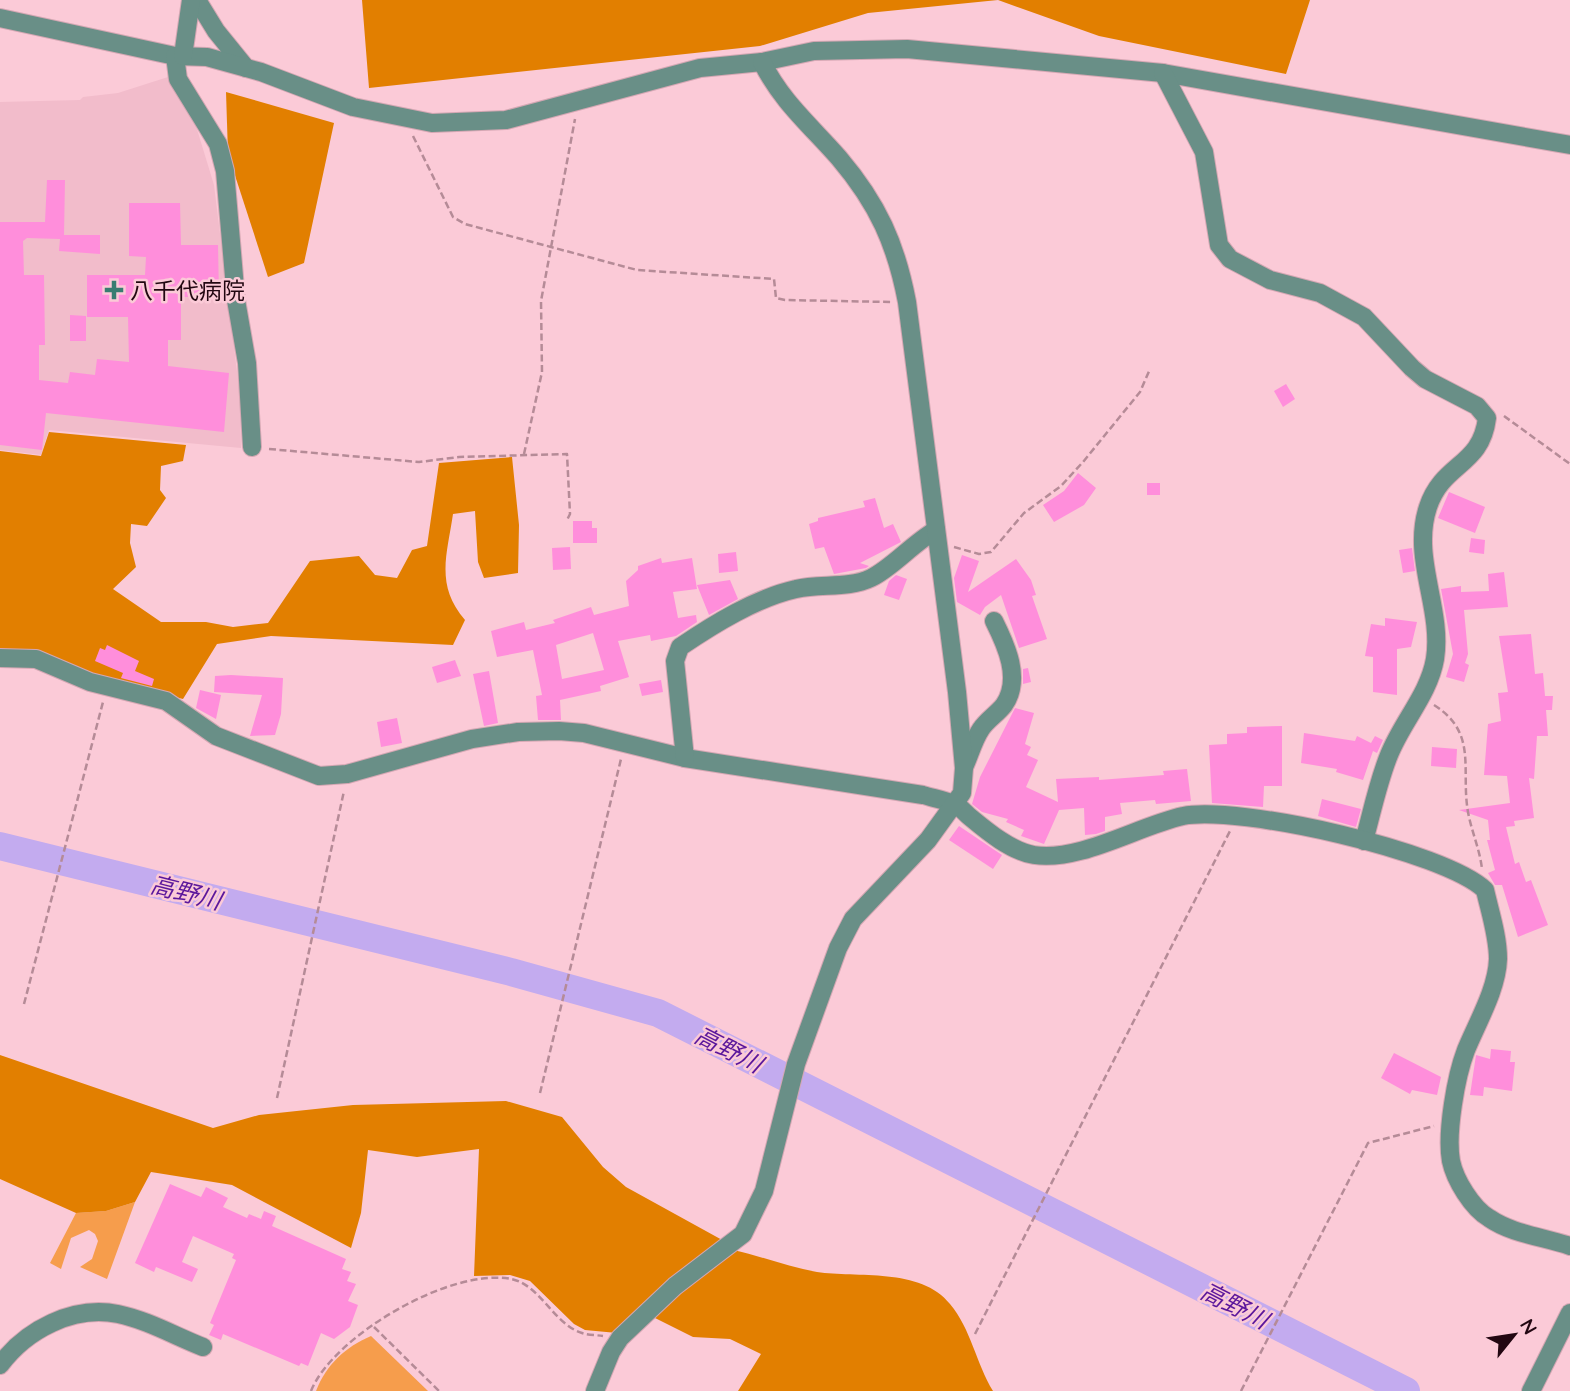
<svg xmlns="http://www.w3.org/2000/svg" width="1570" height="1391" viewBox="0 0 1570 1391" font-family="Quicksand,'Noto Sans JP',sans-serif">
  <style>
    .built { fill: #f2bccb }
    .green { fill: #f69d4c }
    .forest { fill: #e27f00 }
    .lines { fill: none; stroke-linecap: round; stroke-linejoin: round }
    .river { stroke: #c3abef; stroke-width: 28 }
    .building { fill: #ff8edb; fill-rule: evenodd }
    .minor-casing { stroke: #d4a7b3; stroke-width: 20 }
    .path { stroke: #b58b97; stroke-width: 2.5; stroke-dasharray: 7 3.5; stroke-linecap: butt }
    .minor { stroke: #698f87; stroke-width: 18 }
    .poi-dot { fill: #387d71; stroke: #fbcad7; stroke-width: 2.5 }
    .labels { text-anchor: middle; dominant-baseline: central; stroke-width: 5; stroke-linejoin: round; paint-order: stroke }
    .poi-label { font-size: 23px; fill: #220711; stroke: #fbcad7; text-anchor: start }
    .water-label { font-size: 24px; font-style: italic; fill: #5b179c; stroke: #fbcad7 }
  </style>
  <rect width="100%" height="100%" fill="#fbcad7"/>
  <!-- built -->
  <polygon class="built" points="168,77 196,126 214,185 240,396 241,448 49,430 41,455 0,450 0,102 80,100 83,97 118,93"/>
  <!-- green -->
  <g class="green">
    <polygon points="135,1202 107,1279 80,1267 92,1259 98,1241 95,1234 89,1230 71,1238 61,1269 50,1263 76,1213 106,1211"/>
    <path d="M371 1336 428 1391H316C326 1365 345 1347 371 1336Z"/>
  </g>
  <!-- forest -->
  <g class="forest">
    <polygon points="362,0 1310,0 1286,74 1099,36 998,0 868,13 760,46 369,88"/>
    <polygon points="226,92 334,123 304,263 268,277 228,154"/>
    <path d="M49 432 186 445 183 461 161 466 160 490 166 498 147 526 131 524 130 543 136 567 113 589 161 622H206L233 627 268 623 310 561 359 556 375 575 397 578 412 550 427 546 439 463 512 457 519 525 518 573 484 578 478 562 475 511 453 514C447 555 435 585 465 620L453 645 271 636 217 644 183 699 0 654V451L41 456Z"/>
    <polygon points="0,1055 213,1128 259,1115 353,1105 506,1101 562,1117 603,1167 626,1187 724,1241 617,1333 585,1330 574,1324 530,1281 510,1275 474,1276 479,1149 417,1157 368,1150 361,1213 351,1248 232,1185 151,1172 135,1202 106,1211 76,1213 0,1179"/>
    <path d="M733 1250C761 1256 788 1267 817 1272 856 1278 921 1267 950 1304 971 1329 976 1363 993 1391H738L761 1354 730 1339 693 1337 651 1316Z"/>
  </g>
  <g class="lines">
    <!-- river -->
    <polyline class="river" points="0,846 511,972 658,1013 1406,1391"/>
  </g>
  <!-- building -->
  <g class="building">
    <polygon points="47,180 65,180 64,235 100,235 100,254 59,251 60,239 27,238 23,241 24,275 44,275 45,345 39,345 39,380 68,383 70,372 95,375 97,359 129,362 128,317 87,317 87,275 145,275 146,257 129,256 129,203 180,203 181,245 218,245 219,297 181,297 181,340 168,340 168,366 229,373 224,432 46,413 42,450 0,445 0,222 45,222"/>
    <polygon points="70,315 86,316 86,341 70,341"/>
    <polygon points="1286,384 1295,399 1283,407 1274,391"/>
    <polygon points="1078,473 1096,488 1084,505 1054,522 1043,505 1064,491"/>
    <rect x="1147" y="483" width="13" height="12"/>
    <polygon points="1449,492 1485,507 1475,533 1438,518"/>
    <polygon points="875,498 884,528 893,524 901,542 860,563 869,566 866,568 834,574 824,547 815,549 809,524 818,521 818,518 865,507 863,501"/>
    <polygon points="573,521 592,521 592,528 597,528 597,543 573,543"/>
    <polygon points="1471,538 1485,540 1484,554 1469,552"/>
    <polygon points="570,547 571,569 553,570 552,548"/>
    <polygon points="1412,548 1415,571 1403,573 1399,550"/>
    <polygon points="736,552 738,571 719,573 718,554"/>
    <polygon points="962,555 979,561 968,592 1016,559 1031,580 1036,595 1032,596 1047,639 1019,648 1001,595 985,607 980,615 957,602 954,578"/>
    <path d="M661 558 662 563 692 558 697 589 673 592 678 618 696 615 697 622 676 636 651 641 650 635 618 641 629 677 600 686 601 691 560 700 561 720H538L536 696 542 695 533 650 497 657 491 631 524 622 526 630 555 623 553 620 591 607 594 615 629 606 626 581 638 570V566ZM593 633 604 670 562 679 556 645Z"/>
    <polygon points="1504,572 1508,607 1464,610 1468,654 1465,663 1469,665 1464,682 1446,677 1453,654 1441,589 1461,586 1461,592 1489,591 1488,574"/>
    <polygon points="896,575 907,579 899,600 884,595 889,581"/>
    <polygon points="730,580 738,599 709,615 697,585"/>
    <polygon points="1385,618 1417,622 1411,647 1397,649 1397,695 1373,692 1373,657 1365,656 1371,624 1385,626"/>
    <polygon points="1531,634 1535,674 1543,673 1545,696 1553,696 1552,710 1546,710 1548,736 1537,736 1534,779 1529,778 1534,818 1514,821 1515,826 1506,827 1515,864 1519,862 1526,882 1531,880 1548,925 1518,937 1502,885 1495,885 1488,873 1495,870 1487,840 1490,840 1488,820 1459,810 1510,803 1507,776 1484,775 1488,724 1501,721 1498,693 1508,692 1499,636"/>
    <polygon points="107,645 139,661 135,671 154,679 152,686 121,678 123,673 95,661 100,648 105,650"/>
    <polygon points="455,660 461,676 437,683 432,667"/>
    <polygon points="1028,668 1031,682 1023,684 1023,669"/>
    <polygon points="489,671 498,723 484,726 473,674"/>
    <polygon points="231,675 283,678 281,714 275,735 250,736 262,695 214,692 215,676"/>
    <polygon points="661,680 663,692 642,696 639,684"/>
    <polygon points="200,690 221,695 216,719 196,708"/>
    <polygon points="1015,708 1034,713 1025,744 1031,747 1027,755 1038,760 1026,787 1058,802 1056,779 1099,777 1099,780 1164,775 1163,771 1187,769 1191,801 1156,804 1155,800 1120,803 1122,814 1105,817 1105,831 1096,834 1085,835 1084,808 1059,810 1044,844 1021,836 1024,830 1006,822 1008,819 982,812 972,804 980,777"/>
    <polygon points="397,718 402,743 381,747 377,722"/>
    <polygon points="1282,726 1282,786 1264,786 1263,807 1212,803 1209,745 1227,744 1227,734 1247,733 1247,727"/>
    <polygon points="1304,733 1355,741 1357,736 1371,743 1375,736 1383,740 1377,753 1373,751 1363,780 1336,772 1337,769 1301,763"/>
    <polygon points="1432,747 1457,749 1456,768 1431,766"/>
    <polygon points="1322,799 1361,809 1356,827 1318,816"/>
    <polygon points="959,826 1002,855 993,869 949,840"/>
    <polygon points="1491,1049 1511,1051 1510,1062 1515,1062 1512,1091 1484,1087 1483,1096 1470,1095 1476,1055 1490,1059"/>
    <polygon points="1394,1053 1441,1077 1437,1095 1412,1090 1410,1094 1381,1078"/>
    <polygon points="170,1184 201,1197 206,1187 228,1198 223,1207 247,1218 249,1214 261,1219 264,1211 276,1216 272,1226 346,1259 342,1269 351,1272 347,1281 356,1284 348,1301 358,1305 350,1327 334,1339 321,1333 308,1366 301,1363 299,1366 223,1334 221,1340 209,1335 214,1325 210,1323 236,1260 232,1258 234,1254 193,1236 182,1262 198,1269 192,1282 156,1267 154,1272 135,1263"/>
  </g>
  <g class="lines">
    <defs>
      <g id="minor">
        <polyline points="197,0 216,31 246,68"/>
        <polyline points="0,18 175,56 207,57 261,72 353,107 432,123 506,120 700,68 762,62 814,51 907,49 1163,73 1570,145"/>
        <polyline points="175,56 178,79 218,144 225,171 236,300 247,363 252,447"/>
        <polyline points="183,56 191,0"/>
        <path d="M1163 73 1204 152 1219 245 1230 259 1270 280 1320 293 1364 317 1412 368 1425 379 1477 406 1487 418C1481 467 1443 462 1428 507 1411 558 1443 608 1435 659 1429 694 1402 722 1389 755 1378 782 1372 812 1364 841"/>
        <path d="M0 658 36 659 90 682 166 701 216 736 319 776 347 774 472 739 518 732 559 731 584 733 685 758 923 795C933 798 944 800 954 804 960 806 965 813 970 817 988 832 1011 851 1034 855 1080 862 1138 826 1183 816 1239 805 1444 851 1485 890 1490 912 1498 936 1498 959 1497 989 1478 1021 1466 1050 1456 1076 1446 1133 1451 1161 1455 1180 1472 1208 1489 1218 1512 1234 1544 1237 1570 1246"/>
        <path d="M685 758 675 661 680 647C714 624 756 598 796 589 820 583 848 589 871 578 892 568 913 543 936 530"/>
        <path d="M965 765C970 754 974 739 981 729 987 720 997 714 1004 705 1022 679 1006 645 994 621"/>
        <path d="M0 1365C26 1330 73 1305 118 1314 147 1320 175 1336 203 1347"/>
        <path d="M595 1391 611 1352 620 1338 675 1286 743 1234 764 1191 796 1064 838 948 853 919 928 840 962 793 964 768 957 692 907 302C896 244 878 204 839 158 811 126 781 101 762 62"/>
        <polyline points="1531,1391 1570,1313"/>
      </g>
    </defs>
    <!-- minor casing -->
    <use href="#minor" class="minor-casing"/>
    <!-- path -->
    <g class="path">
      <polyline points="413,136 453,217 465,224 637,270 774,279 776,298 785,300 891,302"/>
      <polyline points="1504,416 1570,464"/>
      <polyline points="269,449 419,462 459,457 567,454 570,514 567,520"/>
      <polyline points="524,454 542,372 541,301 575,119"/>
      <polyline points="954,547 979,554 991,552 1024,513 1061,486 1083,462 1140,392 1150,369"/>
      <path d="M1434 705C1480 734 1459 772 1469 817 1473 835 1480 851 1482 869"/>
      <polyline points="24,1004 103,702"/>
      <polyline points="540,1093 621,759"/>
      <polyline points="277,1098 344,791"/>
      <polyline points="374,1327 439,1391"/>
      <polyline points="975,1334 1230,831"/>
      <path d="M311 1391C333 1336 451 1267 511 1279 541 1285 553 1324 582 1333 588 1335 596 1335 603 1336"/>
      <polyline points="1241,1391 1368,1143 1434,1126"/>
    </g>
    <!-- minor -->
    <use href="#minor" class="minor"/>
  </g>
  <!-- markers -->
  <path class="poi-dot" d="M110.5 279.5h7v7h7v7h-7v7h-7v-7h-7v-7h7z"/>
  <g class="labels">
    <!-- poi labels -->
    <g class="poi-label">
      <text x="130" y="290">八千代病院</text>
    </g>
    <!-- water labels -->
    <g class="water-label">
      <text transform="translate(186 892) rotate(14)">高野川</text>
      <text transform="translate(729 1049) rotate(27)">高野川</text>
      <text transform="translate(1235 1305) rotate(27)">高野川</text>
    </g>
  </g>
  <!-- north arrow -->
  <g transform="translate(1514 1335) rotate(60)" stroke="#fbcad7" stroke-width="5" paint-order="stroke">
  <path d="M0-5L12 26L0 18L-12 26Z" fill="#220711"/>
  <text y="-10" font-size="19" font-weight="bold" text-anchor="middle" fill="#220711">N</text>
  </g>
</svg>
